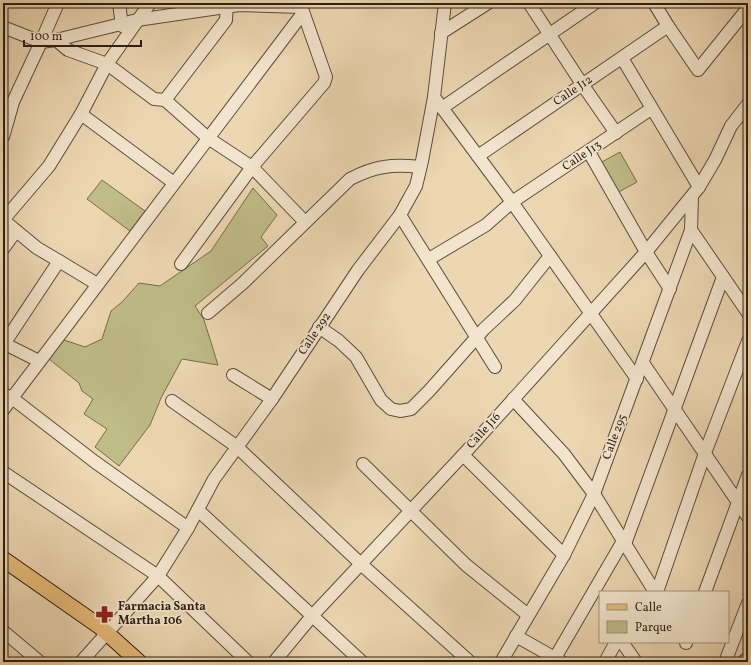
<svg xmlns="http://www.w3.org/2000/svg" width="751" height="665" viewBox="0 0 751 665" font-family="Vollkorn,serif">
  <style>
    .green { fill: #bfbc88; stroke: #756d4e }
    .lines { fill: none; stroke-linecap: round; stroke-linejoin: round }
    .minor-casing { stroke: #5c4c3b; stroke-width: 14 }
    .major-casing { stroke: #2b1e13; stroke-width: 17 }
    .minor { stroke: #f3e5cd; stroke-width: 12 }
    .major { stroke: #e6bc79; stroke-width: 15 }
    .labels { text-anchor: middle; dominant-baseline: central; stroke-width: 3.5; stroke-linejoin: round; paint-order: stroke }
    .street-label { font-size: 12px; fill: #2b1e13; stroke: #f3e5cd }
    .poi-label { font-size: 12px; font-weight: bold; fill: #2b1e13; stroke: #f3e5cd; text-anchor: start }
  </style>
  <rect width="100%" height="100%" fill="#edd7b2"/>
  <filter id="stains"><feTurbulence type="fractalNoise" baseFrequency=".005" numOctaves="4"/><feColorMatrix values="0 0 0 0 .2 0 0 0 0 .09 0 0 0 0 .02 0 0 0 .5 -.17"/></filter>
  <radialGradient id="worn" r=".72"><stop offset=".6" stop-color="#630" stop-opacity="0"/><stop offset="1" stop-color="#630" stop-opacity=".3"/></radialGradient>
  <!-- green -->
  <g class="green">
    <polygon points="620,152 637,182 617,193 600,163"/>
    <polygon points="102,180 145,211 130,231 87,199"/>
    <polygon points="253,188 277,215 261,237 268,246 195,306 204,320 218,365 182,359 161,398 150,425 119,466 95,447 107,429 84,414 93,399 82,391 79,383 49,359 64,340 85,347 102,339 111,311 122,302 139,283 160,286 211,251"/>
  </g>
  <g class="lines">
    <defs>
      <g id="minor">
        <polyline points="58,3 41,42 56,40 68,50 107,64 154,99 165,100 208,138 252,167 305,222"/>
        <polyline points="119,3 122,26"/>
        <polyline points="529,3 582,84 616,133"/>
        <polyline points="654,3 668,26 698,70 748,8"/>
        <polyline points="3,27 41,42 13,102 3,137"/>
        <polyline points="441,33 488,3"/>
        <polyline points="56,40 137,20 239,5 301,7"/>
        <polyline points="622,58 699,187"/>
        <polyline points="434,97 512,202 637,379"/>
        <polyline points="165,100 226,20 227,3"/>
        <polyline points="442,108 595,3"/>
        <polyline points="81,114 174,183"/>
        <polyline points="589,152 646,252 670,289"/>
        <polyline points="478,156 668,26"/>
        <polyline points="400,215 495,367"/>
        <polyline points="3,220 49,166 81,114 107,64 150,3"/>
        <polyline points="3,220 37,248 59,261"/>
        <polyline points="691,230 748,313"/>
        <polyline points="3,249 16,231"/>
        <polyline points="429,259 486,225 512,202 651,109"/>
        <polyline points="181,264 252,167 324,83 326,77 300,3"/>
        <path d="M208 313 242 284 350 179C375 166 392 164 420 167"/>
        <polyline points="319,327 339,341 356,357 381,400 391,409 400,411 411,409 429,391 484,329 515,300 550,256"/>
        <polyline points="3,343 39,361"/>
        <polyline points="4,344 59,261 97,284"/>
        <polyline points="643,363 748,517"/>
        <polyline points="233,375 272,399"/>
        <polyline points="3,394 12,398 95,462 188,528"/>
        <polyline points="513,399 564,454 594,494 655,592"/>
        <polyline points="172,401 236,446 361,564 470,662"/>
        <polyline points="3,410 303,13"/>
        <polyline points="463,455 564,555"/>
        <polyline points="363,464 466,565 528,615"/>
        <polyline points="3,472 158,576 248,662"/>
        <polyline points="198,510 362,662"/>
        <polyline points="625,544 723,277"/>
        <polyline points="657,592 705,453 748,341"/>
        <polyline points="705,592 748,475"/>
        <polyline points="3,631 40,662"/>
        <polyline points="516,636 562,662"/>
        <polyline points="622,642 636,662"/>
        <polyline points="686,642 686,643"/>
        <polyline points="555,658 623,541"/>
        <polyline points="81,662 158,576 188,528 214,479 272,399 358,270 400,215 416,186 422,161 434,97 445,3"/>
        <polyline points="274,662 312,616 463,455 646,252 699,187 715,160 731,126 748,104"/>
        <polyline points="501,662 564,555 594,494 691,230 692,197"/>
        <polyline points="605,662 616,642"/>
        <polyline points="727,662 727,657 748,603"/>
      </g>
      <g id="major">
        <polyline points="3,559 99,626 139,662"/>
        <polyline points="745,662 748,660"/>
      </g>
    </defs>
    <!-- minor casing -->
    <use href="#minor" class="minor-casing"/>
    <!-- major casing -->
    <use href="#major" class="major-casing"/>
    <!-- minor -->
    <use href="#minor" class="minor"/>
    <!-- major -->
    <use href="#major" class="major"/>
  </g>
  <!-- icons -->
  <defs>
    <symbol id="pharmacy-bare" viewBox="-9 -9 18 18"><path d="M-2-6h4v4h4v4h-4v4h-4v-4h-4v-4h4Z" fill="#8f2418" stroke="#f3e5cd" stroke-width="2.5" paint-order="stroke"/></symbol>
  </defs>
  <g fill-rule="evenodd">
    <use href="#pharmacy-bare" x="92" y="602" width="25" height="25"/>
  </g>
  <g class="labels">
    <!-- street labels -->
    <g class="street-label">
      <text transform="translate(573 91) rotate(-34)">Calle J12</text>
      <text transform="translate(582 156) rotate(-34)">Calle J13</text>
      <text transform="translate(315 334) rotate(-56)">Calle 292</text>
      <text transform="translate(484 431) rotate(-48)">Calle J16</text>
      <text transform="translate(615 437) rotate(-69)">Calle 295</text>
    </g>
    <!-- poi labels -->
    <g class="poi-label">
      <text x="118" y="607">Farmacia Santa<tspan x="118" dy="14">Martha 106</tspan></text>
    </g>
  </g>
  <!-- margin -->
  <rect width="751" height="665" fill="none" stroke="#edd7b2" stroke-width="16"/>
  <rect x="4" y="4" width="743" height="657" fill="none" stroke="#2b1e13" stroke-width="2"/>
  <rect x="8" y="8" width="735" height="649" fill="none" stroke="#2b1e13"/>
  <!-- legend -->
  <rect x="599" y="591" width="130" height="52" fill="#f3e5cd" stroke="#a39583"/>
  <rect x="607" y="604" width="20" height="6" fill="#e6bc79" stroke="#a39583"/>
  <text x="635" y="611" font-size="12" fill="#2b1e13">Calle</text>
  <rect x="607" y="621" width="20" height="12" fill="#bfbc88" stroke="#a39583"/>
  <text x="635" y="631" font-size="12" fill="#2b1e13">Parque</text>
  <!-- scale -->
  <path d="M24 40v6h117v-6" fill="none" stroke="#2b1e13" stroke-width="2"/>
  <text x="30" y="40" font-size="12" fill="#2b1e13" stroke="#f3e5cd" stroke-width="3" paint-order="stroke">100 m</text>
  <rect width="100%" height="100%" filter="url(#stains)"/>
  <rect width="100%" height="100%" fill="url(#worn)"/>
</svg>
